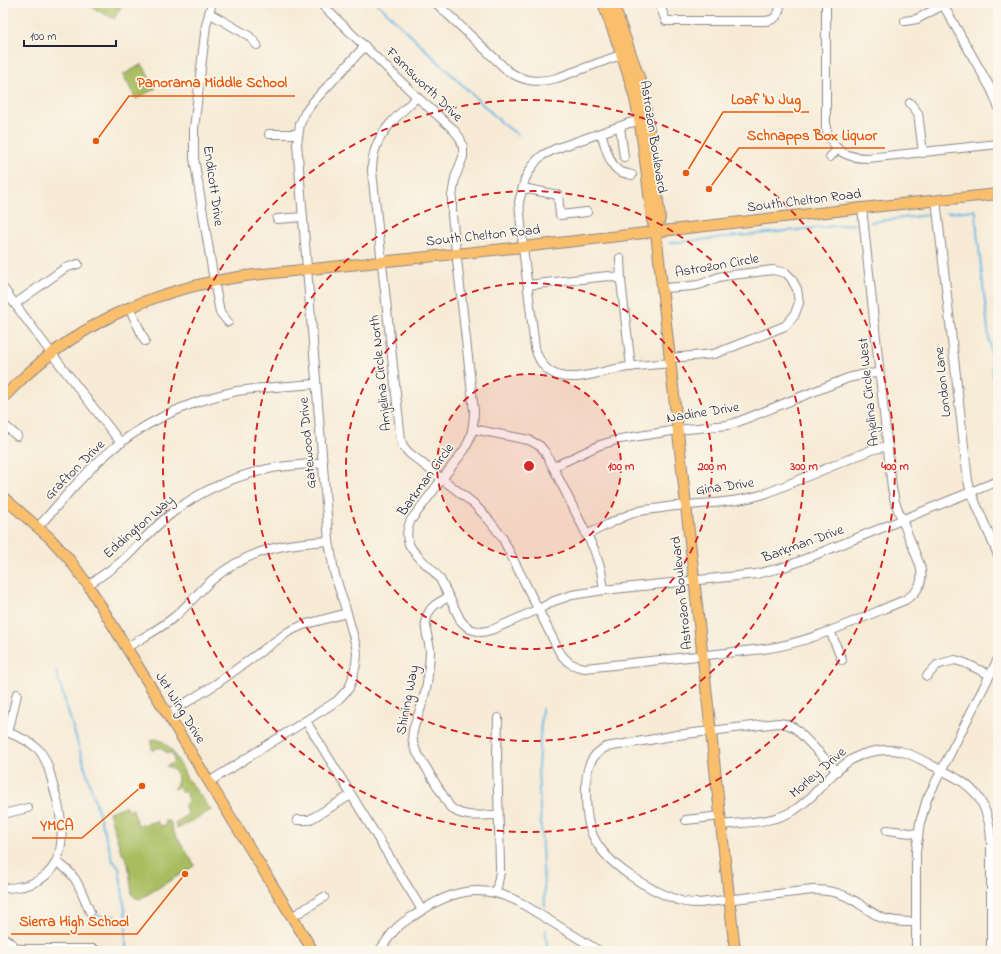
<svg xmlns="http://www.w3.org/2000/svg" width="1001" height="954" viewBox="0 0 1001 954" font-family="'Indie Flower',sans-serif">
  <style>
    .green { fill: #a9bd61; stroke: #66704e }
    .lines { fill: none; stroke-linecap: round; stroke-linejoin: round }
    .stream { stroke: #6ab9e5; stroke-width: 2 }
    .minor-casing { stroke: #8c8688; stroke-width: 10 }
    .major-casing { stroke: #8c8688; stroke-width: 12 }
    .minor { stroke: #fff; stroke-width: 8 }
    .major { stroke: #f9bf6d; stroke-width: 10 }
    .ring { fill: none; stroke: #d62828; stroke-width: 2; stroke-dasharray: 7 5 }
    .labels { text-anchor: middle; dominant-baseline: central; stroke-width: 3.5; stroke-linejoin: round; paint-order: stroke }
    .street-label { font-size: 14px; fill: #22223b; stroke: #fbf7ec }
    .centre { fill: #d62828; stroke: #fbf7ec; stroke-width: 2 }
    .ring-label { font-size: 12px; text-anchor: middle; font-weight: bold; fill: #d62828; stroke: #fbf7ec; stroke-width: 3.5; stroke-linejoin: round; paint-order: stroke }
    .leader { fill: none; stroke: #e8590c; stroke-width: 1.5 }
    .callout-dot { fill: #e8590c; stroke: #fbf7ec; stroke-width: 1.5 }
    .callout-label { font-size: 15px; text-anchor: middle; font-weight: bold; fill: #e8590c; stroke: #fbf7ec; stroke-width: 3.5; stroke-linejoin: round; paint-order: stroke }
  </style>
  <rect width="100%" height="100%" fill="#fbf7ec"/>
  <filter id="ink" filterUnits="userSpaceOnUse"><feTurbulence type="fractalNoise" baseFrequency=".025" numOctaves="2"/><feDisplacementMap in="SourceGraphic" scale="8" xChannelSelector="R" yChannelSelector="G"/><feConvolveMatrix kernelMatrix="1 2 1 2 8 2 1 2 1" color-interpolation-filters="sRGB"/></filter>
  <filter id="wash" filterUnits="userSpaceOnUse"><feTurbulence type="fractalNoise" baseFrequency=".012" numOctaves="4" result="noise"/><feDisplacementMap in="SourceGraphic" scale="16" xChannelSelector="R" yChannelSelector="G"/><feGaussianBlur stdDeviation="0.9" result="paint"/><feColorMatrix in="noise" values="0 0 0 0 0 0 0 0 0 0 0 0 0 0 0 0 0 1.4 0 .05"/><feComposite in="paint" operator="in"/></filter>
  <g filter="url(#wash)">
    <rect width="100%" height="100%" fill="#f7ebd6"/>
    <!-- green -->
    <g class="green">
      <polygon points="84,3 123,3 114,19"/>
      <polygon points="142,64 156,88 136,99 123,75"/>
      <path d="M154 739 162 741 170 748 182 767 186 777 211 810 179 828H177L175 824 188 814 187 811H186L185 804 188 801V796L185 792H181L179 787 173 789C182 779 178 771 166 766L171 764 174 762 173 755 171 753H167L166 751 165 752C162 746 156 747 153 751L151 744V740Z"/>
      <path d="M126 806 128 811 133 809 138 826 157 821 159 825 163 826 166 824 165 821H170L174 833 194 864V866L140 899C136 898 134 898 132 894L128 863 125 857 120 849 109 812Z"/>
    </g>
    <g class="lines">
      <!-- stream -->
      <g class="stream">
        <polyline points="377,3 502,123 518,135"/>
        <polyline points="946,213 974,210 976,212 977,231 998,418"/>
        <polyline points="870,222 929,215"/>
        <polyline points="669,243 855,224"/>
        <polyline points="56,671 113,861 119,867 126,918 126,951"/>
        <polyline points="542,709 538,768 545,907"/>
        <polyline points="92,913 94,916 115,916"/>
        <polyline points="546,930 547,951"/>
      </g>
    </g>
  </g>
  <g filter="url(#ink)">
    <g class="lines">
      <defs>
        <g id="minor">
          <polyline points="212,3 206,25 194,129 194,158 214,281 220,312 228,322"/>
          <path d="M320 3 417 97 453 129 460 138 463 147V157L455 178 452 196V215L474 411C474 425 472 437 465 449L411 520C397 550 425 558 440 579L461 621 465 625 470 629 481 632 487 631 494 629 539 609 554 601 572 595 604 590 756 574 781 568 795 563 998 481"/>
          <path d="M436 3 508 71C525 82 537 83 557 78L626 53"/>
          <path d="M659 3 666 21H763C775 21 780 15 780 3"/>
          <path d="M826 3V129C834 151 845 158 868 158L998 144"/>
          <polyline points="942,3 991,89 995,98 998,106"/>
          <polyline points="209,13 249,36 257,45"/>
          <polyline points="905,21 917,19 943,5"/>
          <path d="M417 97C402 112 383 127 376 147 373 155 372 163 372 171L401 440 403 446 409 453 473 503 489 520 502 537 559 651C566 662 572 666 585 668L763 649C811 643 860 618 905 600 920 591 924 581 920 565L895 502 892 488 862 208"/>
          <polyline points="910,103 918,113 923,153"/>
          <path d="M639 121 629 123 555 149 543 155 537 160 530 170 525 179 519 202 523 247 535 348C548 394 590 373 622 368 638 365 655 365 671 363"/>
          <polyline points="620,127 624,157"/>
          <path d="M601 133C605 144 609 165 619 171 623 173 628 174 632 175"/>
          <polyline points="269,134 298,134"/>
          <polyline points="830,157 838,149"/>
          <polyline points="523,188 558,195 560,215 587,212"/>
          <polyline points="936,200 968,481 971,492 998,555"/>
          <polyline points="277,219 303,217"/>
          <polyline points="620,258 621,281"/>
          <path d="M528 285 608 276C614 277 617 277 621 281L631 367"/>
          <polyline points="3,288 52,354 121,443"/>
          <path d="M663 288C674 287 687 287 698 285 707 283 715 277 724 276L773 270 786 273 791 278 797 289 799 303 794 316 785 326 722 351 714 354 670 358"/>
          <polyline points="15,304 65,268 78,264"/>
          <polyline points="129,307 145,341"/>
          <polyline points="3,424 17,436"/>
          <polyline points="473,429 529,440 540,446 545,452 553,467 594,549 601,570 604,590"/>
          <polyline points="553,467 600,445 620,439 678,430 727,425 735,423 848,378 866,374 879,373"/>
          <path d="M38 527C59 504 79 479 102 458 139 424 188 401 237 391 263 387 290 386 316 384"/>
          <path d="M586 535C604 527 621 516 640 511 649 509 658 509 667 507 700 503 735 504 767 493L871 450 888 446"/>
          <path d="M88 585C100 577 112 569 123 560 138 546 151 530 167 517 196 493 231 477 268 469 286 465 305 465 323 463"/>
          <path d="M449 597C439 602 430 606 427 617 423 628 429 639 430 650 430 661 428 673 427 684 425 693 423 702 420 710 415 726 408 734 416 751L450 807C463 819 482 815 498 815"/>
          <polyline points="830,631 842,660"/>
          <path d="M126 648C142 638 158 630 173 618 187 607 198 592 212 580 232 563 258 551 283 546 299 543 314 542 329 541"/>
          <polyline points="927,676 937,665 943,663 955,660 965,663 990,675"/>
          <polyline points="168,714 216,684 288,632 303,625 347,613"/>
          <polyline points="306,721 422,910"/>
          <path d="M3 731C16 735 28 740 38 749 47 759 50 773 53 785 68 834 70 888 3 888"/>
          <polyline points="8,733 17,694"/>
          <path d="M837 771 796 729C790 725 785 723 778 723L677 735 649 740 606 747C589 756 586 770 586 788 586 804 586 820 593 836 606 865 649 890 678 900 685 903 692 903 699 903L813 890C830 890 843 893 858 903 866 908 873 914 882 918 893 922 904 922 916 922"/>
          <polyline points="209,782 337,701 349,688 352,680 356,664 357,654 356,646 347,613 334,572 329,541 297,144 300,124 305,113 313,102 365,46"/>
          <polyline points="3,814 28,808"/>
          <polyline points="297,820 309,820 351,795"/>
          <polyline points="686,820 721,816"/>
          <path d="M722 825C745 822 772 823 793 811 800 807 806 801 812 796 827 780 842 762 863 754 875 750 888 749 900 751 912 754 922 760 933 766 949 774 964 780 976 794 986 807 990 823 991 839V951"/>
          <polyline points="887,830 918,834"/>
          <path d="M56 862C77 873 81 891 90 912"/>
          <polyline points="496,893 500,872 500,864 497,755 498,718"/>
          <polyline points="292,917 324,897"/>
          <polyline points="3,937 18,949 94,949 97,951"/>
          <path d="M379 951C386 943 391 932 400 925 406 920 412 917 418 913 453 889 483 883 521 903L599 951"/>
          <polyline points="916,951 916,852 920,823 927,799 998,659"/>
        </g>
        <g id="major">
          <path d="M603 3C614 35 627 66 635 99 644 138 647 180 652 220L656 232 735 951"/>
          <polyline points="613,3 639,77 644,98 651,143 660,218 656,232"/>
          <path d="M3 398C70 326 149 290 245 276L523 247 862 208 998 194"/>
          <polyline points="3,497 50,538 69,559 88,585 313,951"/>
        </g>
      </defs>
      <!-- minor casing -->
      <use href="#minor" class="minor-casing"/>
      <!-- major casing -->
      <use href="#major" class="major-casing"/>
      <!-- minor -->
      <use href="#minor" class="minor"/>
      <!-- major -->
      <use href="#major" class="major"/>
    </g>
  </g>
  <!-- distance rings -->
  <circle cx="529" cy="466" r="92" fill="#d62828" fill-opacity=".12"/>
  <g class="ring">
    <circle cx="529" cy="466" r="92"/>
    <circle cx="529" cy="466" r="183"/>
    <circle cx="529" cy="466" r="275"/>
    <circle cx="529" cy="466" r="366"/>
  </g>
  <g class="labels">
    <!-- street labels -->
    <g class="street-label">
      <text transform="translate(424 85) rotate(44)">Farnsworth Drive</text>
      <text transform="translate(653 137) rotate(81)">Astrozon Boulevard</text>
      <text transform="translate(213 186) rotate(82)">Endicott Drive</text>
      <text transform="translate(804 201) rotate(-7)">South Chelton Road</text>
      <text transform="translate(483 236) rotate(-6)">South Chelton Road</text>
      <text transform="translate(717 266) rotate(-10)">Astrozon Circle</text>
      <text transform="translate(381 373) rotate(-96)">Amjelina Circle North</text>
      <text transform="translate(943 382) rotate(-96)">London Lane</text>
      <text transform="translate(869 392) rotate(-96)">Anjelina Circle West</text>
      <text transform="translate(703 413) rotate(-9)">Nadine Drive</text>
      <text transform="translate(308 443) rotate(-95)">Gatewood Drive</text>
      <text transform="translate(75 470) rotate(-45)">Grafton Drive</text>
      <text transform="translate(426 480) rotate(-54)">Barkman Circle</text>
      <text transform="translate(725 487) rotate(-8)">Gina Drive</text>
      <text transform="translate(139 527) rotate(-41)">Eddington Way</text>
      <text transform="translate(803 544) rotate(-20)">Barkman Drive</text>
      <text transform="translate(682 593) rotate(-96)">Astrozon Boulevard</text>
      <text transform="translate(408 700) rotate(-79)">Shining Way</text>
      <text transform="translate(180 708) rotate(58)">Jet Wing Drive</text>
      <text transform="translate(818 773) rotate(-41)">Morley Drive</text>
    </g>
  </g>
  <circle cx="529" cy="466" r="6" class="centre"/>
  <g class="ring-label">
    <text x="621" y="470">100 m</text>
    <text x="712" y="470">200 m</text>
    <text x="804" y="470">300 m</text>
    <text x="895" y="470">400 m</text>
  </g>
  <!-- callouts -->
  <path class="leader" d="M96 141L129 96H295M686 173L723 112H809M709 189L739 148H885M142 786L82 838H32M185 874L137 934H11"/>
  <g class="callout-dot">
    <circle cx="96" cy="141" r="4"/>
    <circle cx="686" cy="173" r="4"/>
    <circle cx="709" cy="189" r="4"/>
    <circle cx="142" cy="786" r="4"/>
    <circle cx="185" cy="874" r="4"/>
  </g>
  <g class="callout-label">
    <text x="212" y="87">Panorama Middle School</text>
    <text x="766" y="104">Loaf 'N Jug</text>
    <text x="812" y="140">Schnapps Box Liquor</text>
    <text x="57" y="830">YMCA</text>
    <text x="74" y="926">Sierra High School</text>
  </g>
  <!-- margin -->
  <rect width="1001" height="954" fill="none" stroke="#fbf7ec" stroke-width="16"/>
  <!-- scale -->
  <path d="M24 40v6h92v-6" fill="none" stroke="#22223b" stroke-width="2"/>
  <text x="30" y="40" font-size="12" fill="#22223b" stroke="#fbf7ec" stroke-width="3" paint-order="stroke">100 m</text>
</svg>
